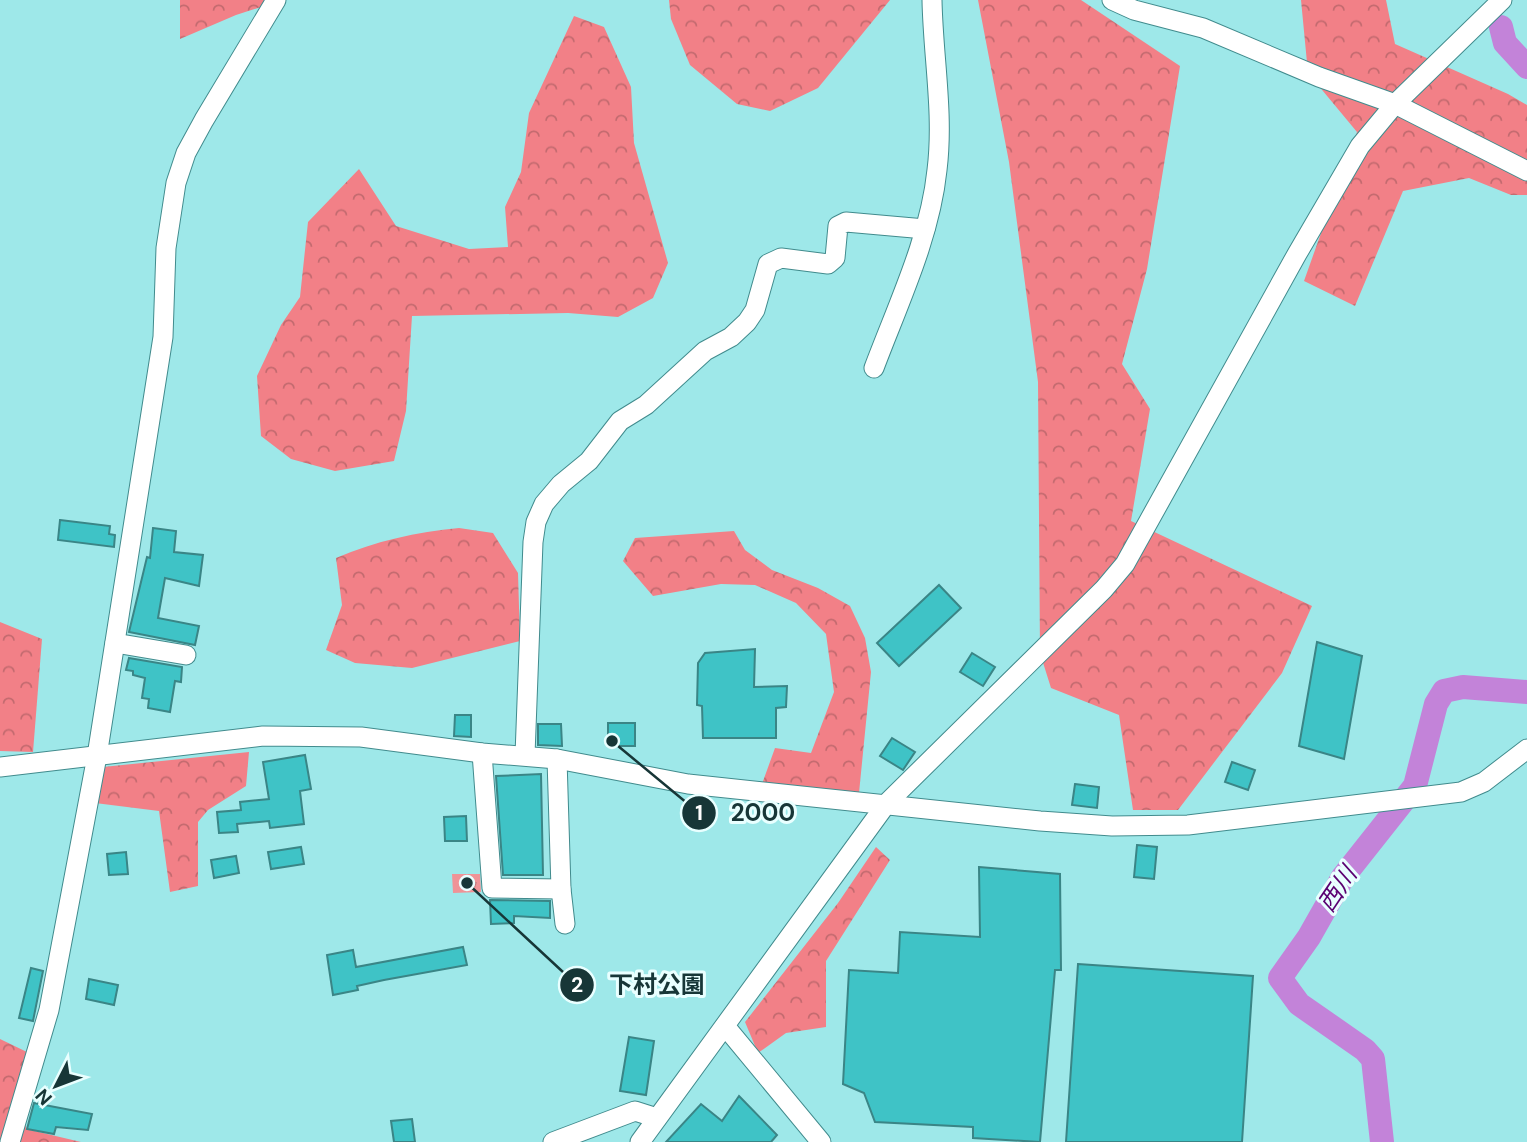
<svg xmlns="http://www.w3.org/2000/svg" width="1527" height="1142" viewBox="0 0 1527 1142" font-family="'DM Sans','Noto Sans JP',sans-serif">
  <style>
    .forest { fill: url(#forest-crowns) }
    .park { fill: url(#park-tufts) }
    .lines { fill: none; stroke-linecap: round; stroke-linejoin: round }
    .river { stroke: #c383d9; stroke-width: 24 }
    .building { fill: #3fc3c6; stroke: #3a8586; stroke-width: 2 }
    .minor-casing { stroke: #418b8d; stroke-width: 21 }
    .minor { stroke: #fff; stroke-width: 19 }
    .labels { text-anchor: middle; dominant-baseline: central; stroke-width: 6; stroke-linejoin: round; paint-order: stroke }
    .water-label { font-size: 24px; font-style: italic; fill: #5a0071; stroke: #e9ffff }
    .leader { fill: none; stroke: #173637; stroke-width: 2.5 }
    .callout-dot { fill: #173637; stroke: #e9ffff; stroke-width: 2.5 }
    .mark-label { font-size: 21px; text-anchor: middle; font-weight: bold; fill: #fff }
    .callout-label { font-size: 24px; text-anchor: middle; font-weight: bold; fill: #173637; stroke: #e9ffff; stroke-width: 6; stroke-linejoin: round; paint-order: stroke }
  </style>
  <defs>
    <pattern id="forest-crowns" width="20" height="18" patternUnits="userSpaceOnUse" patternTransform="scale(1.75)"><rect width="20" height="18" fill="#f28087"/><path d="M2 6a3 3 0 1 1 6 0M12 15a3 3 0 1 1 6 0" fill="none" stroke="#c36a6f"/></pattern>
    <pattern id="park-tufts" width="24" height="20" patternUnits="userSpaceOnUse" patternTransform="scale(1.75)"><rect width="24" height="20" fill="#ef9397"/><path d="M3 7l-1-3M5 7V3M7 7l1-3M15 17l-1-3M17 17v-4M19 17l1-3" fill="none" stroke="#c1797c"/></pattern>
  </defs>
  <rect width="100%" height="100%" fill="#9ee8e9"/>
  <!-- forest -->
  <g class="forest">
    <polygon points="180,0 265,0 261,7 236,15 180,39"/>
    <polygon points="669,0 890,0 818,88 770,111 737,104 690,65 671,19"/>
    <polygon points="978,0 1081,0 1180,66 1147,269 1122,364 1150,409 1131,521 1312,606 1282,673 1178,810 1133,810 1119,715 1051,688 1040,653 1038,382 1009,162"/>
    <polygon points="1301,0 1386,0 1395,44 1508,94 1527,105 1527,195 1511,195 1469,178 1403,191 1355,306 1304,281 1357,132 1308,73"/>
    <polygon points="574,16 604,27 631,87 634,143 668,263 653,298 618,317 568,313 412,316 406,411 394,461 335,471 291,459 261,436 257,376 281,325 300,297 308,222 359,169 396,226 469,249 508,247 505,207 521,172 529,113"/>
    <path d="M459 528 493 533 518 573 520 641 412 668 355 663 326 650 342 605 336 558C376 541 416 532 459 528Z"/>
    <polygon points="734,531 745,550 772,570 818,588 850,606 865,638 871,672 859,793 762,784 775,748 811,753 834,692 826,634 796,603 755,585 721,584 653,596 623,561 635,538"/>
    <polygon points="0,622 42,639 33,752 0,751"/>
    <polygon points="249,752 246,786 208,810 198,822 198,886 170,892 159,811 95,803 103,767"/>
    <polygon points="876,847 890,860 826,961 826,1027 786,1033 758,1053 745,1022 838,903"/>
    <polygon points="0,1039 29,1053 24,1096 26,1129 81,1142 0,1142"/>
  </g>
  <!-- park -->
  <polygon class="park" points="452,874 480,874 481,892 453,893"/>
  <g class="lines">
    <!-- river -->
    <g class="river">
      <polyline points="1501,27 1505,43 1527,67"/>
      <polyline points="1382,1142 1373,1059 1365,1050 1299,1004 1280,978 1309,937 1343,877 1415,786 1436,704 1444,691 1463,687 1527,692"/>
    </g>
  </g>
  <!-- building -->
  <g class="building">
    <polygon points="60,520 110,526 109,534 115,535 114,547 58,540"/>
    <polygon points="153,528 176,531 174,552 203,555 199,586 165,578 158,618 199,626 195,645 129,632 147,557 150,558"/>
    <polygon points="939,585 961,608 899,666 877,643"/>
    <polygon points="1317,642 1362,656 1344,759 1299,746"/>
    <polygon points="755,649 754,687 787,686 786,707 776,708 776,738 703,738 702,706 697,705 698,663 705,653"/>
    <polygon points="972,653 995,667 983,686 960,672"/>
    <polygon points="129,658 182,667 181,682 175,681 170,712 148,708 149,699 142,698 145,678 133,675 133,671 126,670"/>
    <polygon points="455,715 471,715 471,737 454,736"/>
    <rect x="608" y="723" width="27" height="23"/>
    <polygon points="538,724 561,724 562,746 538,745"/>
    <polygon points="892,738 915,752 903,770 880,756"/>
    <polygon points="305,755 311,789 300,791 304,824 270,828 269,821 237,824 238,832 219,833 217,812 241,810 240,802 269,799 263,762"/>
    <polygon points="1232,762 1255,770 1248,790 1225,782"/>
    <polygon points="541,774 543,875 503,875 496,776"/>
    <polygon points="1075,784 1099,787 1097,808 1072,805"/>
    <polygon points="466,816 467,841 445,841 444,817"/>
    <polygon points="1137,845 1157,847 1154,879 1134,877"/>
    <polygon points="301,847 304,864 271,869 268,852"/>
    <polygon points="126,852 128,874 109,875 107,854"/>
    <polygon points="236,856 239,873 214,878 211,860"/>
    <polygon points="979,867 1060,874 1061,970 1055,970 1040,1142 973,1138 973,1127 875,1122 864,1093 843,1084 849,970 898,973 900,932 980,937"/>
    <polygon points="490,900 550,901 550,918 514,916 514,923 491,924"/>
    <polygon points="463,947 467,965 384,980 357,986 358,990 333,995 327,955 353,950 356,967"/>
    <polygon points="1078,964 1253,976 1242,1142 1066,1142"/>
    <polygon points="31,968 43,971 33,1021 19,1018"/>
    <polygon points="89,979 118,985 114,1005 86,999"/>
    <polygon points="629,1037 654,1041 646,1095 620,1091"/>
    <polygon points="739,1096 777,1135 771,1142 666,1142 701,1104 722,1121"/>
    <polygon points="34,1103 92,1114 88,1130 56,1127 54,1134 27,1129"/>
    <polygon points="412,1119 415,1142 394,1142 391,1121"/>
  </g>
  <g class="lines">
    <defs>
      <g id="minor">
        <polyline points="1112,0 1134,10 1203,28 1319,77 1395,104 1527,171"/>
        <path d="M874 368C898 304 930 238 937 170 944 114 933 56 932 0"/>
        <polyline points="115,643 186,655"/>
        <polyline points="482,753 492,888 561,889"/>
        <polyline points="525,755 533,542 536,522 544,504 561,484 589,461 620,421 646,405 705,351 731,337 747,322 755,310 768,264 781,258 828,264 835,258 838,226 846,222 925,229"/>
        <polyline points="557,759 561,889 565,924"/>
        <polyline points="0,767 263,736 361,737 482,753 557,759 688,784 1040,821 1112,826 1188,825 1461,792 1484,782 1527,749"/>
        <polyline points="725,1026 821,1142"/>
        <polyline points="10,1142 49,1010 97,756 163,337 166,248 176,183 186,153 204,120 276,0"/>
        <polyline points="553,1142 635,1111 657,1118"/>
        <polyline points="640,1142 887,803 1104,589 1125,564 1297,254 1360,146 1395,104 1502,0"/>
      </g>
    </defs>
    <!-- minor casing -->
    <use href="#minor" class="minor-casing"/>
    <!-- minor -->
    <use href="#minor" class="minor"/>
  </g>
  <g class="labels">
    <!-- water labels -->
    <g class="water-label">
      <text transform="translate(1337 889) rotate(-56)">西川</text>
    </g>
  </g>
  <!-- callouts -->
  <path class="leader" d="M612 741L699 813M467 883L577 985"/>
  <g class="callout-dot">
    <circle cx="612" cy="741" r="7"/>
    <circle cx="467" cy="883" r="7"/>
    <circle cx="699" cy="813" r="18"/>
    <circle cx="577" cy="985" r="18"/>
  </g>
  <g class="mark-label">
    <text x="699" y="820">1</text>
    <text x="577" y="992">2</text>
  </g>
  <g class="callout-label">
    <text x="763" y="821">2000</text>
    <text x="657" y="993">下村公園</text>
  </g>
  <!-- north arrow -->
  <g transform="translate(56 1086) rotate(228)" stroke="#e9ffff" stroke-width="5" paint-order="stroke">
  <path d="M0-5L12 26L0 18L-12 26Z" fill="#173637"/>
  <text y="-10" font-size="19" font-weight="bold" text-anchor="middle" fill="#173637">N</text>
  </g>
</svg>
